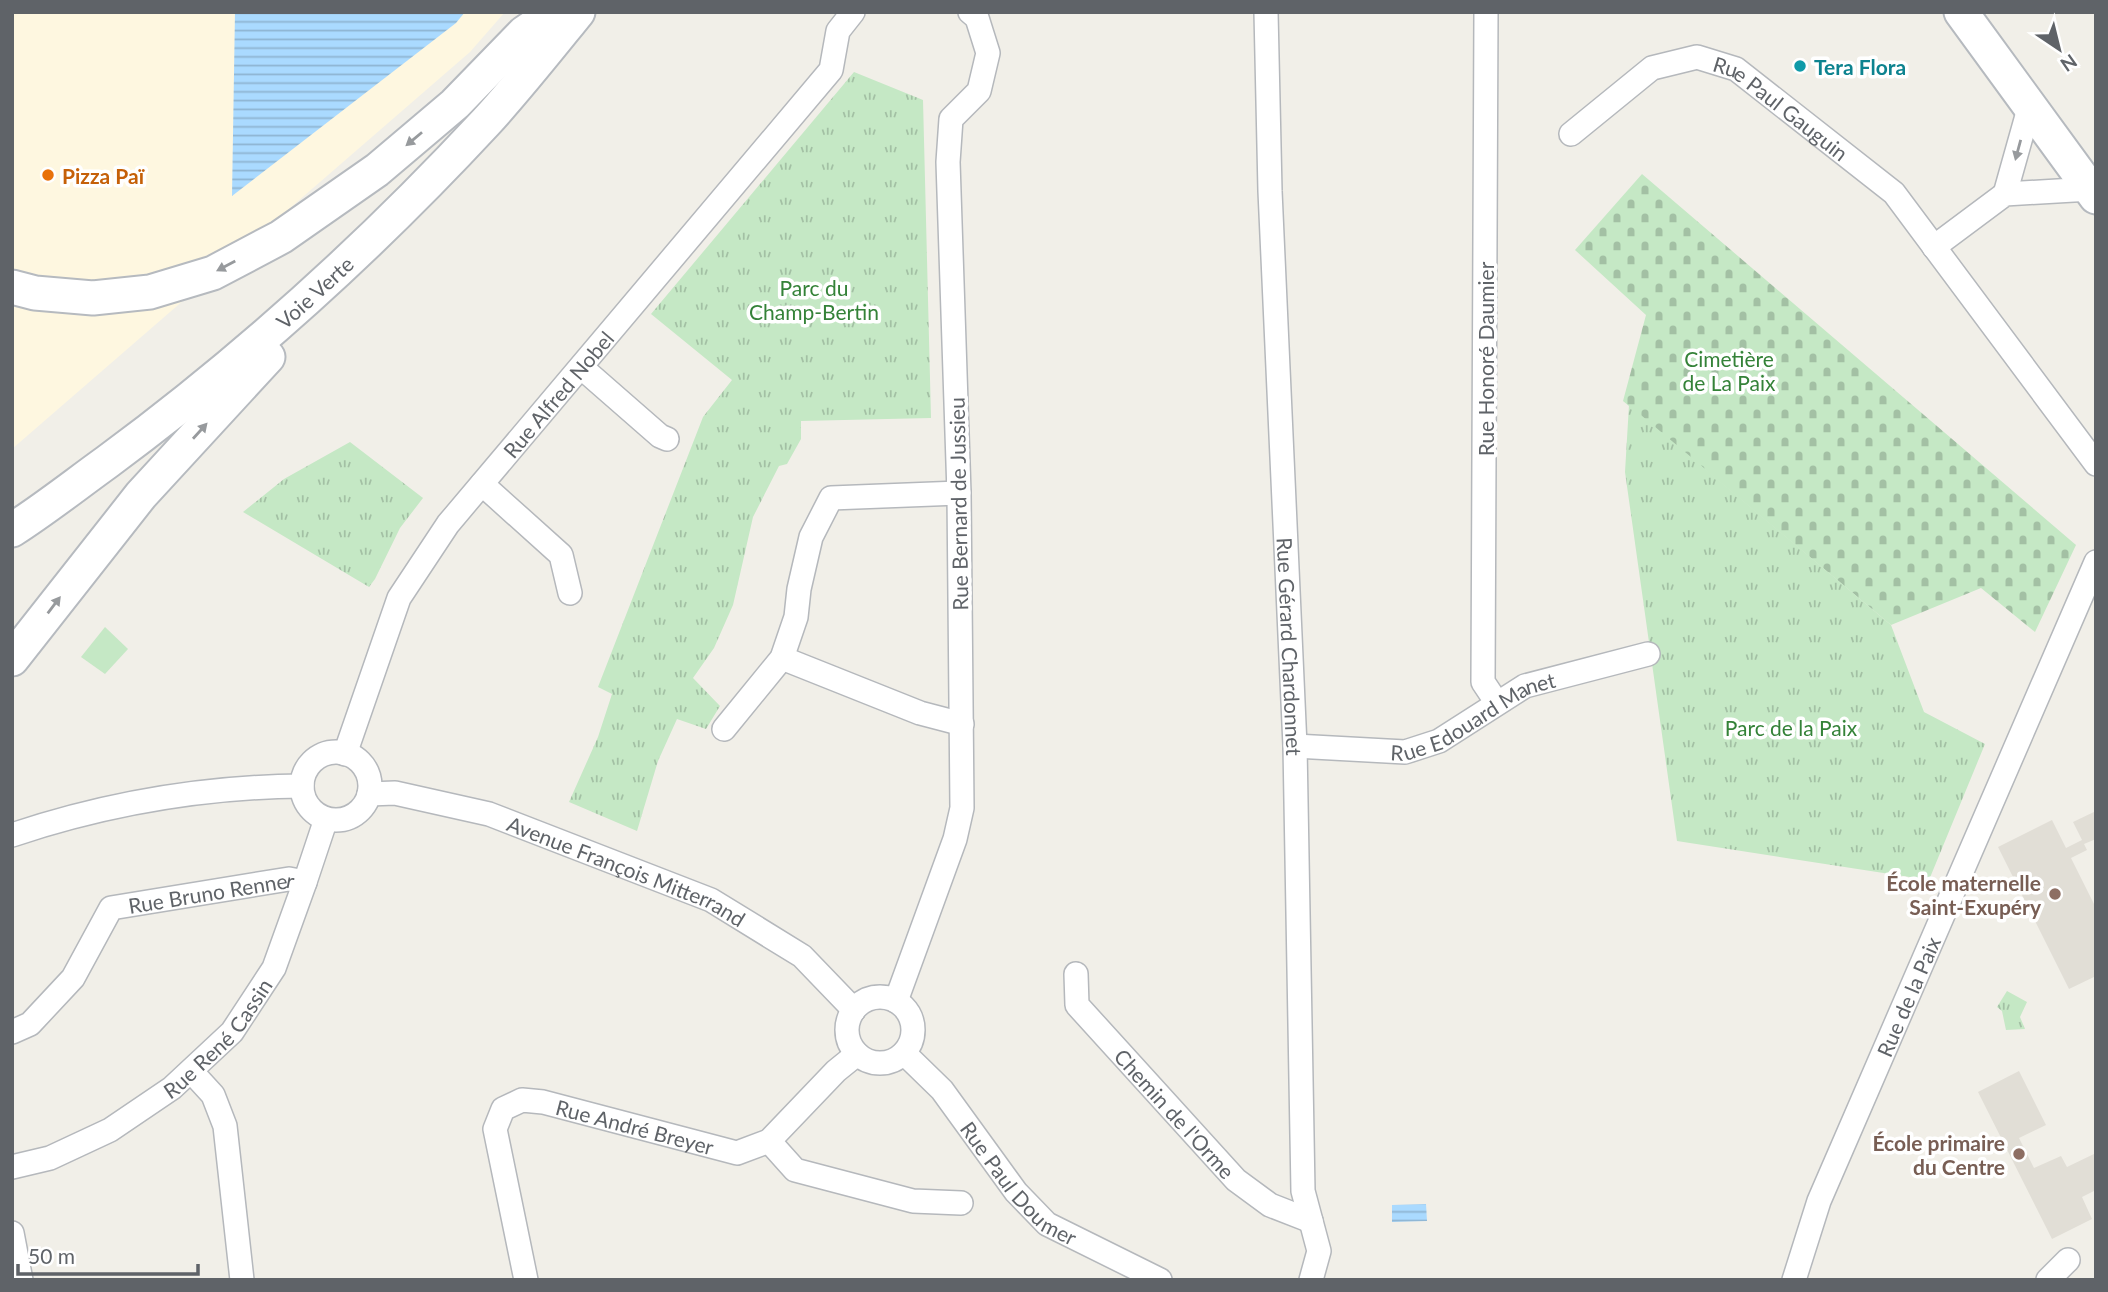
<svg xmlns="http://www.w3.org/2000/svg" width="2108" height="1292" viewBox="0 0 2108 1292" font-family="Lato,sans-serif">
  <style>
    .commercial { fill: #fef7e0 }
    .education { fill: #e1ded6 }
    .cemetery { fill: url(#cemetery-stones) }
    .park { fill: url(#park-tufts) }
    .pitch { fill: #c5e8c5 }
    .water { fill: url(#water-rules) }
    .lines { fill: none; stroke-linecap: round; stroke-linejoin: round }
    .street-casing { stroke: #b5b8bc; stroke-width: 26 }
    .secondary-casing { stroke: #b6babf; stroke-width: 37 }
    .street { stroke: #fff; stroke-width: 23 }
    .secondary { stroke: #fff; stroke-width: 33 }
    .oneway { fill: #979a9d }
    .culture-dot { fill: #0f9aa8; stroke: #fff; stroke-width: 2.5 }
    .food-dot { fill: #e8710a; stroke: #fff; stroke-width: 2.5 }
    .education-dot { fill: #8d6e63; stroke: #fff; stroke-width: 2.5 }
    .labels { text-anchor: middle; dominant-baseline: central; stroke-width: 7; stroke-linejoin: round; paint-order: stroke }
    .culture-label { font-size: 21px; font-weight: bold; fill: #0d838f; stroke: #fff; text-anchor: start }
    .street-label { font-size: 21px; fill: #5f6368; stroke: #fff }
    .food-label { font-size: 21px; font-weight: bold; fill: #c56008; stroke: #fff; text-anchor: start }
    .park-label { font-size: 21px; fill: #348238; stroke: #fff }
    .education-label { font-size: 21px; font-weight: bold; fill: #785e54; stroke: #fff; text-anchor: end }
  </style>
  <defs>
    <pattern id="cemetery-stones" width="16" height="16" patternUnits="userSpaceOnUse" patternTransform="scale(1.75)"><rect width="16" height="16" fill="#c5e8c5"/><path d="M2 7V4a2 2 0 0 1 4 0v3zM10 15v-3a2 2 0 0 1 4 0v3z" fill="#a3c0a4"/></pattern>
    <pattern id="park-tufts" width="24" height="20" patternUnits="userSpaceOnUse" patternTransform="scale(1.75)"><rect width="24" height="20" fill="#c5e8c5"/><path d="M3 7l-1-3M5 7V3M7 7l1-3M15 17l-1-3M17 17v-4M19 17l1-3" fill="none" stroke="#a3c0a4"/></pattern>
    <pattern id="water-rules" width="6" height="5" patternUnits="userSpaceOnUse" patternTransform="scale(1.75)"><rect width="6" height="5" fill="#aadaff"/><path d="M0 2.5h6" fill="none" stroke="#8eb4d2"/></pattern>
  </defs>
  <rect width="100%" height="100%" fill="#f1efe8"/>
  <!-- commercial -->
  <polygon class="commercial" points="12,12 505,12 470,52 12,449"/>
  <!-- education -->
  <g class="education">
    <polygon points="2096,811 2096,839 2084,844 2087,850 2071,858 2096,908 2096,976 2069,989 1998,847 2052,820 2066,848 2082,840 2073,822"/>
    <polygon points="2019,1071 2046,1125 2019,1138 2034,1168 2061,1156 2067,1167 2096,1153 2096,1190 2082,1197 2092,1219 2052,1239 1978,1092"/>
  </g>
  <!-- cemetery -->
  <polygon class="cemetery" points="1642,174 2076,545 2035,632 1981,588 1891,625 1623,401 1646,315 1575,250"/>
  <!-- park -->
  <g class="park">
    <polygon points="854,72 923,100 931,418 801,421 801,439 787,464 779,466 753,517 733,605 714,648 693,678 720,706 706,729 677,719 658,761 637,831 569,802 598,737 612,694 598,687 703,417 732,380 651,314"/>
    <polygon points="1629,405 1891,625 1924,712 1985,744 1929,880 1677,841 1625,472"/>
    <polygon points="350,442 423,498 400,528 375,579 369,587 243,512 284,479"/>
    <polygon points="2007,991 2027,1002 2020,1017 2025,1029 2006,1030 2002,1011 1997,1007"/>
  </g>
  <!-- pitch -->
  <polygon class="pitch" points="105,627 128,649 105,674 81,657"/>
  <!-- water -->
  <g class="water">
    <polygon points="235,12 465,12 456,23 232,196"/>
    <polygon points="1426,1204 1427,1221 1392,1222 1392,1205"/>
  </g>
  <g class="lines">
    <defs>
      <g id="street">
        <path id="s1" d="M1266 12 1270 191 1295 746 1303 1191 1319 1251 1311 1280"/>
        <polyline points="1486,12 1483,682 1497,703"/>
        <path id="s2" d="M1571 134 1652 68 1697 57 1736 69 1894 193 2096 464"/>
        <polyline points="2005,194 2030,105"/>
        <polyline points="1934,247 2005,194 2091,189"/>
        <polyline points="581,367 660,436 667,439"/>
        <polyline points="482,484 561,555 570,593"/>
        <polyline points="782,658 920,713 962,724"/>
        <polyline points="724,729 782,658 796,617 799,589 811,537 831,498 959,493"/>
        <path id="s3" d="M1295 746 1405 752 1439 741 1525 686 1648 654"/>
        <circle cx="336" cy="786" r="34"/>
        <path id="s4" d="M345 754 399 598 448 524 831 70 838 31 853 12"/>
        <path id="s5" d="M369 794 395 793 489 814 711 900 802 956 854 1010"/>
        <path d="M12 835C105 804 203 787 302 786"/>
        <path id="s6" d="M1076 974 1077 1005 1236 1180 1270 1205 1311 1221"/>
        <circle cx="880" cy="1030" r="33"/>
        <polyline points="896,1001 955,839 962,808 959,493 948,162 951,119 979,91 988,53 977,18 970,12"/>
        <path id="s7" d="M12 1032 30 1024 73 978 111 908 289 879 305 882"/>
        <path id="s8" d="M904 1053 942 1090 1016 1192 1047 1224 1160 1280"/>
        <polyline points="191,1071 213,1095 225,1126 242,1280"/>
        <polyline points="769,1141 795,1170 913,1201 961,1203"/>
        <path id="s9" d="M12 1167 50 1158 110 1130 172 1088 232 1032 274 968 305 882 326 819"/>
        <polyline points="12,1233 21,1280"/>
        <path id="s10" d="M526 1280 495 1129 503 1109 522 1100 543 1102 737 1153 769 1141 836 1071 857 1054"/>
        <path id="s11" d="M1794 1280 1819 1201 2096 562"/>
        <polyline points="2048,1280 2068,1260"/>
      </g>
      <g id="secondary">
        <polyline points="1961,12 2096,197"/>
        <polyline points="12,287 35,293 93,298 150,292 213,273 281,237 377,170 455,104 524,33 555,12"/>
        <path id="s12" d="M12 530C45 509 75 485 107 462 244 361 370 247 486 122 518 87 548 49 578 12"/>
        <polyline points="12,659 141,495 268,357"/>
      </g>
    </defs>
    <!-- street casing -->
    <use href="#street" class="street-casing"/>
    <!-- secondary casing -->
    <use href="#secondary" class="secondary-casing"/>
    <!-- street -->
    <use href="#street" class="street"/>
    <!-- secondary -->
    <use href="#secondary" class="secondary"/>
  </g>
  <!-- one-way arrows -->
  <defs><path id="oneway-solid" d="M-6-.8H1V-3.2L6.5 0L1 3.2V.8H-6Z" transform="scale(1.75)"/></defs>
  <g class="oneway">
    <use href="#oneway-solid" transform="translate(414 139) rotate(140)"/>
    <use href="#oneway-solid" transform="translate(2018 150) rotate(105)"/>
    <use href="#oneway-solid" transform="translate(226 266) rotate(152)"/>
    <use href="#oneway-solid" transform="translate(200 431) rotate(-48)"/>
    <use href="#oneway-solid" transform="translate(54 605) rotate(-53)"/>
  </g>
  <!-- markers -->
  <circle class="culture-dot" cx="1800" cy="66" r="7"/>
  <circle class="food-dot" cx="48" cy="175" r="7"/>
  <g class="education-dot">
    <circle cx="2055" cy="894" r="7"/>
    <circle cx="2019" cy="1154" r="7"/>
  </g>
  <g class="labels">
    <!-- culture labels -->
    <g class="culture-label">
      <text x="1814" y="66">Tera Flora</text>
    </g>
    <!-- street labels -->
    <g class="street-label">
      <text stroke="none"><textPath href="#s2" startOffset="250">Rue Paul Gauguin</textPath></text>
      <text stroke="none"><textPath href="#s12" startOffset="385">Voie Verte</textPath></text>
      <text transform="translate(1485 359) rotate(-90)">Rue Honoré Daumier</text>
      <text stroke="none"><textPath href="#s4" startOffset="424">Rue Alfred Nobel</textPath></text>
      <text transform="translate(958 504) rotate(-91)">Rue Bernard de Jussieu</text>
      <text stroke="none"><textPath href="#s1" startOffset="635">Rue Gérard Chardonnet</textPath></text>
      <text stroke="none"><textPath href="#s3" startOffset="187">Rue Edouard Manet</textPath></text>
      <text stroke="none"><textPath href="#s5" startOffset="271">Avenue François Mitterrand</textPath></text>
      <text stroke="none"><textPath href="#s7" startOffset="264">Rue Bruno Renner</textPath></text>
      <text stroke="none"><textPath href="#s11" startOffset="306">Rue de la Paix</textPath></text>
      <text stroke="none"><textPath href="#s9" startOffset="248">Rue René Cassin</textPath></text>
      <text stroke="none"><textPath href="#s6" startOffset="177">Chemin de l'Orme</textPath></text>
      <text stroke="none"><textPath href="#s10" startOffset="313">Rue André Breyer</textPath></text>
      <text stroke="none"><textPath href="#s8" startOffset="175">Rue Paul Doumer</textPath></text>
    </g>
    <!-- food labels -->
    <g class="food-label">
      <text x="62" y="175">Pizza Paï</text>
    </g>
    <!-- park labels -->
    <g class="park-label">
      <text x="814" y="287">Parc du<tspan x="814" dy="24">Champ-Bertin</tspan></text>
      <text x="1729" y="358">Cimetière<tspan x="1729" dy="24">de La Paix</tspan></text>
      <text x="1791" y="727">Parc de la Paix</text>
    </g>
    <!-- education labels -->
    <g class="education-label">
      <text x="2041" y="882">École maternelle<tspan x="2041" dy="24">Saint-Exupéry</tspan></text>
      <text x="2005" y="1142">École primaire<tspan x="2005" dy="24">du Centre</tspan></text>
    </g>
  </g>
  <!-- border -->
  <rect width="2108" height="1292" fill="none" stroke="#5f6368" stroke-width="28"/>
  <!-- north arrow -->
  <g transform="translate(2059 49) rotate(145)" stroke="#ffffff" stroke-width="5" paint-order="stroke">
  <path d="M0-5L12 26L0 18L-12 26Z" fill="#5f6368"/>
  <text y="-10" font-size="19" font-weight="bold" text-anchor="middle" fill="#5f6368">N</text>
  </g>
  <!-- scale -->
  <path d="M18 1264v10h180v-10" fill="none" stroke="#5f6368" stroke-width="3.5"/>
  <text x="28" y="1264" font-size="21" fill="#5f6368" stroke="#ffffff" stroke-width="5" paint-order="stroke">50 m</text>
</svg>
